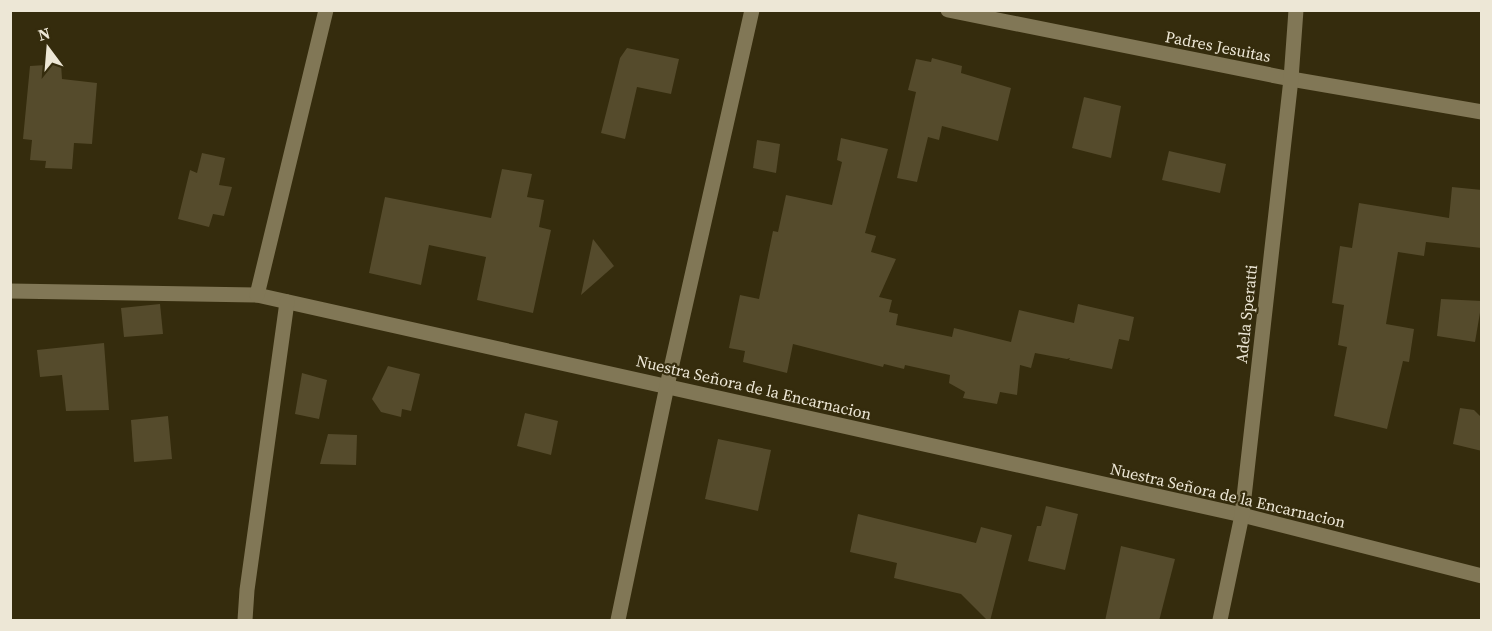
<svg xmlns="http://www.w3.org/2000/svg" width="1492" height="631" viewBox="0 0 1492 631" font-family="'Source Serif 4',serif">
  <style>
    .building { fill: #554b2c }
    .lines { fill: none; stroke-linecap: round; stroke-linejoin: round }
    .minor { stroke: #817756; stroke-width: 15 }
    .labels { text-anchor: middle; dominant-baseline: central; stroke-width: 4.5; stroke-linejoin: round; paint-order: stroke }
    .street-label { font-size: 16px; fill: #ede7d6; stroke: #352c0d }
  </style>
  <rect width="100%" height="100%" fill="#352c0d"/>
  <!-- building -->
  <g class="building">
    <polygon points="627,48 679,59 671,94 637,87 625,139 601,133 620,58"/>
    <polygon points="932,58 962,66 961,73 1011,88 998,141 942,126 939,140 928,137 917,182 897,178 916,92 908,90 916,59 931,62"/>
    <polygon points="61,64 62,79 97,83 92,144 74,143 72,169 45,168 46,161 30,160 32,140 23,139 30,66"/>
    <polygon points="1084,97 1121,106 1111,158 1072,148"/>
    <polygon points="841,138 888,149 865,233 876,236 871,252 896,259 879,297 892,300 889,312 898,314 896,325 952,337 954,328 1011,342 1019,310 1074,323 1078,304 1134,317 1129,341 1119,339 1112,369 1069,360 1070,358 1067,359 1035,353 1031,368 1020,365 1017,395 1000,392 997,404 963,398 965,392 949,383 950,375 905,365 904,369 884,364 883,367 793,344 787,373 743,362 745,351 729,348 740,295 759,299 773,231 778,232 786,195 832,205 842,162 837,160"/>
    <polygon points="757,140 780,144 776,173 753,168"/>
    <polygon points="1169,151 1226,164 1220,193 1162,180"/>
    <polygon points="202,153 225,158 219,185 232,187 224,216 213,214 209,227 178,219 190,170 197,173"/>
    <polygon points="502,169 532,174 527,197 544,200 539,227 551,230 533,313 477,300 486,257 429,245 421,285 369,273 385,197 491,218"/>
    <polygon points="1452,187 1482,190 1482,248 1426,242 1424,256 1398,252 1386,324 1414,329 1409,362 1403,361 1387,429 1334,416 1347,347 1338,345 1344,305 1332,303 1340,246 1352,248 1359,203 1449,218"/>
    <polygon points="593,239 614,266 581,295"/>
    <polygon points="1441,299 1482,301 1475,342 1437,336"/>
    <polygon points="160,304 163,334 124,337 121,308"/>
    <polygon points="104,343 109,410 66,411 62,375 40,377 37,350"/>
    <polygon points="388,366 420,374 411,411 402,409 401,417 381,412 372,399"/>
    <polygon points="302,373 327,380 319,419 295,414"/>
    <polygon points="1460,408 1474,410 1482,418 1482,451 1453,444"/>
    <polygon points="525,413 558,421 551,455 517,446"/>
    <polygon points="168,416 172,459 134,462 131,420"/>
    <polygon points="328,434 357,435 356,465 320,464"/>
    <polygon points="718,439 771,450 758,511 705,499"/>
    <polygon points="1046,506 1078,514 1065,570 1028,561 1037,526 1041,526"/>
    <polygon points="858,514 976,543 981,527 1012,535 990,621 988,621 961,594 894,578 897,563 850,552"/>
    <polygon points="1121,546 1175,559 1159,621 1105,621"/>
  </g>
  <g class="lines">
    <!-- minor -->
    <g class="minor">
      <polyline points="948,10 1291,79 1482,112"/>
      <polyline points="10,291 257,295 1242,515 1482,576"/>
      <polyline points="257,295 326,10"/>
      <polyline points="245,620 247,590 287,302"/>
      <polyline points="618,620 667,386 752,10"/>
      <polyline points="1220,620 1242,515 1291,79 1296,10"/>
    </g>
  </g>
  <g class="labels">
    <!-- street labels -->
    <g class="street-label">
      <text transform="translate(1218 46) rotate(11)">Padres Jesuitas</text>
      <text transform="translate(1246 314) rotate(-84)">Adela Speratti</text>
      <text transform="translate(754 387) rotate(13)">Nuestra Señora de la Encarnacion</text>
      <text transform="translate(1228 495) rotate(13)">Nuestra Señora de la Encarnacion</text>
    </g>
  </g>
  <!-- border -->
  <rect width="1492" height="631" fill="none" stroke="#ede7d6" stroke-width="24"/>
  <!-- north arrow -->
  <g transform="translate(48 48) rotate(344)" stroke="#352c0d" stroke-width="4.5" paint-order="stroke">
  <path d="M0-4.5L10 22L0 15L-10 22Z" fill="#ede7d6"/>
  <text y="-9" font-size="16" font-weight="bold" text-anchor="middle" fill="#ede7d6">N</text>
  </g>
</svg>
